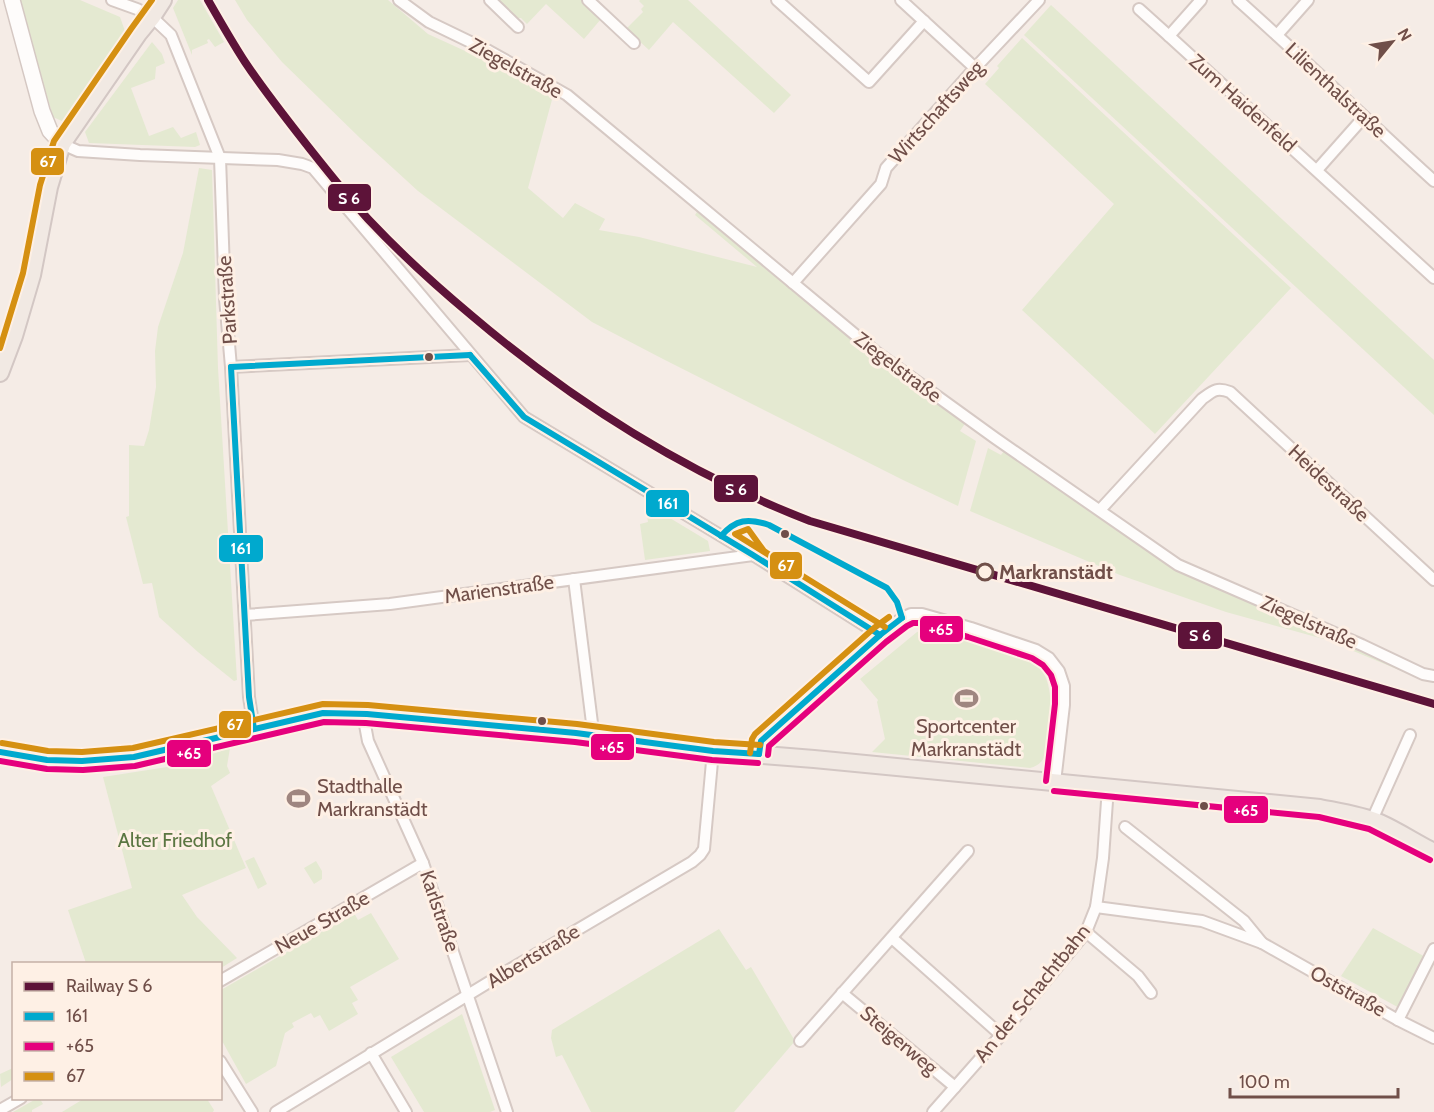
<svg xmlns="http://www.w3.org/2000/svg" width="1434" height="1112" viewBox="0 0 1434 1112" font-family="Cabin,sans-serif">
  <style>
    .green { fill: #e4e9d1 }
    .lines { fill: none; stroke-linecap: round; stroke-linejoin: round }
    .street-casing { stroke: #d6c9c4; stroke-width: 14 }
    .secondary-casing { stroke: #d5c8c3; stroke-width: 18 }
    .primary-casing { stroke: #d3c7c4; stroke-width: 20 }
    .street { stroke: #fefcfb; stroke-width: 10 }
    .secondary { stroke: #fefcfb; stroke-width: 15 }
    .primary { stroke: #f1e9e3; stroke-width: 16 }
    .bus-1-casing { stroke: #fef0e5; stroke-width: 10 }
    .bus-2-casing { stroke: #fef0e5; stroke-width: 10 }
    .bus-3-casing { stroke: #fef0e5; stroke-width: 10 }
    .bus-1 { stroke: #00a9ce; stroke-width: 6 }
    .bus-2 { stroke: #e5007d; stroke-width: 6 }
    .bus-3 { stroke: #d59012; stroke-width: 6 }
    .rail-1-casing { stroke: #fef0e5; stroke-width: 12 }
    .rail-1 { stroke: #5d1339; stroke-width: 8 }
    .bus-dot { fill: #704f49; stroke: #fef0e5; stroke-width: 2 }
    .stop-dot { fill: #fef0e5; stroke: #704f49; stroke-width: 3 }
    .labels { text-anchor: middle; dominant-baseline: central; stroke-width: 6; stroke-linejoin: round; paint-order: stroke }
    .street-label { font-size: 20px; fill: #704f49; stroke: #fef0e5 }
    .stop-label { font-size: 20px; font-weight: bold; fill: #704f49; stroke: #fef0e5; text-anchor: start }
    .poi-label { font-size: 20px; fill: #704f49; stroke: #fef0e5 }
    .park-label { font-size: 20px; fill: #5b7642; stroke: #fef0e5 }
    .line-badge { stroke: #fef0e5; stroke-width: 2 }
    .badge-label { font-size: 16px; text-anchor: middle; font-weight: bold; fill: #fff }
  </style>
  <rect width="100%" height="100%" fill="#f5ece6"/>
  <!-- green -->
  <g class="green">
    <polygon points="19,0 80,0 120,17 126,34 64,122 53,117"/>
    <polygon points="178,0 200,0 224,42 215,47 209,39 207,40 208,43 192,50 192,55 173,8"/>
    <polygon points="235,0 388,0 428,34 487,61 553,96 528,188 563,218 575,203 605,219 599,230 639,237 757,267 695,215 697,212 871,356 966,422 960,431 976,441 958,506 903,480 663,359 592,322 418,191 360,138 282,62 247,20"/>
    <polygon points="497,0 581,0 601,19 584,39 546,4 527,24 521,18 516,18"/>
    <polygon points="640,0 688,0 791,95 774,113 673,22 649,50 626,29 643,12 641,9 644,6 639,1"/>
    <polygon points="1051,5 1434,360 1434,415 1024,35"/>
    <polygon points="1022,38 1291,288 1155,434 1022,310 1114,204 985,84 999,68 997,66"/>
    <polygon points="152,42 162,54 165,63 156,67 155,79 131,88 149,136 173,127 181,138 196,132 200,145 195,147 89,143 85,132"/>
    <polygon points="199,168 212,170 218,368 237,680 234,681 198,652 159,617 152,583 143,584 126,517 129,516 129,445 144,446 149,430 156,387 155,351 158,327 183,253"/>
    <polygon points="988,448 1001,455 1004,451 1111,526 1176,568 1423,678 1423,680 1327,640 1226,612 1120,575 970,511"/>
    <polygon points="645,503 708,541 710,551 645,560 640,524 648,522"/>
    <path d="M923 630H929C958 637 1028 646 1043 672 1054 691 1050 715 1049 735 1048 750 1046 764 1030 768L872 752 885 739 877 702 878 700 860 679 917 632Z"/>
    <polygon points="230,748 227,766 230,773 211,786 246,868 182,895 197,917 237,958 221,968 220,964 86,963 68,910 132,888 103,777 180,765"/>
    <polygon points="254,857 267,884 258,889 245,861"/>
    <polygon points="316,861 322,871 322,879 314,884 304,868"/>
    <polygon points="354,913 358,920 371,913 399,959 350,987 358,1000 352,1003 358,1014 329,1031 320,1015 314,1018 311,1013 292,1023 294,1027 285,1033 276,1066 246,1084 221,1039 221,990"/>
    <polygon points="1373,928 1429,959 1403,1010 1341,976"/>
    <polygon points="719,929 746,970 751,967 795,1041 734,1112 591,1112 562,1055 556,1057 551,1038 552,1030"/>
    <polygon points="462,1014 495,1110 490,1112 424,1112 391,1057"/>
    <polygon points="13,1068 13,1079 1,1087 0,1074"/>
    <polygon points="85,1098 207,1099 214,1110 213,1112 62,1112"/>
    <polygon points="36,1099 40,1099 43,1104 32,1110 32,1112 13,1112"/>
  </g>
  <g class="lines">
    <defs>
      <g id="street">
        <polyline points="112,0 137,9 152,17 171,35 220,158 225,298 231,367 249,697 254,729"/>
        <polyline points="399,0 429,22 489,51 567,95 876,352 995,438 1178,565 1362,645 1423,674 1434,676"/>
        <polyline points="490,0 518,27"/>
        <polyline points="588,0 634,43"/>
        <polyline points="777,0 869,82 924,21"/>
        <polyline points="901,0 975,68"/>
        <polyline points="1201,0 1169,36 1434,278"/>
        <path d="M1238 0C1304 59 1368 121 1434 181"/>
        <polyline points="1139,9 1169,36"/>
        <polyline points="1277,35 1308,0"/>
        <polyline points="62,144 78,151 140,155 278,160 302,164 313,168 524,417 753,555 880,635"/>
        <polyline points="1317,170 1364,117"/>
        <polyline points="793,283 881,184 886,168 975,68 1039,0"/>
        <polyline points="231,367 470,355"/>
        <path d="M1100 510 1202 399C1213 391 1216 387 1230 392L1434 580"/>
        <polyline points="574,579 592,723 592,735"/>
        <polyline points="245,615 390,604 753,555"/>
        <polyline points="367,714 365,725 368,741 423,863 507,1112"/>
        <polyline points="759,754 761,741 880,635 902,618 911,614 922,614 971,628 1036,650 1049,658 1059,671 1064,686 1064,705 1055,782"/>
        <polyline points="1372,820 1410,735"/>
        <polyline points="1125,827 1244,921 1262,943"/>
        <polyline points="1096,907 1202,921 1262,943 1398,1020 1434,1038"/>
        <polyline points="1086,932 1138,976 1151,993"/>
        <polyline points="892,938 1001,1035"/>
        <polyline points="220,981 423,863"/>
        <polyline points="842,993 955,1087"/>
        <polyline points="1398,1020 1434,949"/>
        <polyline points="800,1041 968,851"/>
        <polyline points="371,1053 406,1112"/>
        <polyline points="220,1061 252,1112"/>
        <polyline points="0,1110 21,1098"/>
        <polyline points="276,1112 499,976 692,862 700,855 704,849 713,751"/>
        <polyline points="933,1112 1001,1035 1086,932 1096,907 1103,858 1108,787"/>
      </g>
      <polyline id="secondary" points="12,0 42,111 50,131 62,144"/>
      <g id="primary">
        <polyline points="0,373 14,336 32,275 49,187 62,144 138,34 152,17 163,0"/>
        <path d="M0 752 47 760 82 761 134 757 323 713 367 714 576 733 713 751 814 759 1320 808C1340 812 1361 815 1380 823 1398 831 1416 843 1434 852"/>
      </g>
    </defs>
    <!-- street casing -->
    <use href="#street" class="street-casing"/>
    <!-- secondary casing -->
    <use href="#secondary" class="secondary-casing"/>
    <!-- primary casing -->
    <use href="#primary" class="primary-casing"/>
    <!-- street -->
    <use href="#street" class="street"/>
    <!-- secondary -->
    <use href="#secondary" class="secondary"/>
    <!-- primary -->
    <use href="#primary" class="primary"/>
    <defs>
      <g id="bus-1">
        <polyline points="470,355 524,417 753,555 880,635"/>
        <polyline points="231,367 249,697 254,729"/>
        <polyline points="231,367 470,355"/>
        <path d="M721 536C736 519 748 518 769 525L887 588 897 602 902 618"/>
        <polyline points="0,752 47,760 82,761 134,757 323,713 367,714 576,733 713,751 759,754"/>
        <polyline points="759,754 761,741 880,635 902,618"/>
      </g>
      <g id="bus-2">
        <polyline points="768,755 769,746 886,642 907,626 913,623 921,623 968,637 1032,658 1043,665 1051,675 1055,687 1055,704 1046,781"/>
        <polyline points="0,761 47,769 83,770 135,766 324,722 366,723 575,742 712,760 758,763"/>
        <polyline points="1054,791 1319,817 1369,829 1430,860"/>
      </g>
      <g id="bus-3">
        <polyline points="0,348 23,273 40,185 54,141 131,29 152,0"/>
        <polyline points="777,560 764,551 748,529 735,534 885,627"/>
        <polyline points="2,743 48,751 82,752 133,748 323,704 368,705 577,724 714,742 760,745"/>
        <polyline points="750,753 752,739 755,734 874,628 889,617"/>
      </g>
    </defs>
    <!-- bus-1 casing -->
    <use href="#bus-1" class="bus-1-casing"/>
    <!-- bus-2 casing -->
    <use href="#bus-2" class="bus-2-casing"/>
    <!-- bus-3 casing -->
    <use href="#bus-3" class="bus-3-casing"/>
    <!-- bus-1 -->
    <use href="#bus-1" class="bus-1"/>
    <!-- bus-2 -->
    <use href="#bus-2" class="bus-2"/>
    <!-- bus-3 -->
    <use href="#bus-3" class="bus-3"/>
    <defs>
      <path id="rail-1" d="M208 0C220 21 232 42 245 62 265 92 288 121 310 149 329 173 348 197 368 219 400 253 435 285 471 315 572 401 686 473 810 521L1434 704"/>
    </defs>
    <!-- rail-1 casing -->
    <use href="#rail-1" class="rail-1-casing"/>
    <!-- rail-1 -->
    <use href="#rail-1" class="rail-1"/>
  </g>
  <!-- icons -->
  <defs>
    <symbol id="stadium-bare" viewBox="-9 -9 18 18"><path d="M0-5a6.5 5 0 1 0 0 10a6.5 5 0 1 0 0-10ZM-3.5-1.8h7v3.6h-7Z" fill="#9f8680" stroke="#fef0e5" stroke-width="2.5" paint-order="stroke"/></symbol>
  </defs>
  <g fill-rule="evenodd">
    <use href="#stadium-bare" x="950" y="682" width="33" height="33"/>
    <use href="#stadium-bare" x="282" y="782" width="33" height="33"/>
  </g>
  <!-- markers -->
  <g class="bus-dot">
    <circle cx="429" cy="357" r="5"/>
    <circle cx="785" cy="534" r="5"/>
    <circle cx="542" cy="721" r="5"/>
    <circle cx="1204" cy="806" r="5"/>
  </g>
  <circle class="stop-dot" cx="985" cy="572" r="8"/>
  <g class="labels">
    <!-- street labels -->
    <g class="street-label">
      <text transform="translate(516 68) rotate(29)">Ziegelstraße</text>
      <text transform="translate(1336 90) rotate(43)">Lilienthalstraße</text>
      <text transform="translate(1243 103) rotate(42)">Zum Haidenfeld</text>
      <text transform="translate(936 112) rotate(-48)">Wirtschaftsweg</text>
      <text transform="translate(227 300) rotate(-94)">Parkstraße</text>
      <text transform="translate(898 367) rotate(37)">Ziegelstraße</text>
      <text transform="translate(1329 483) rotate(43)">Heidestraße</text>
      <text transform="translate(499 589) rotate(-8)">Marienstraße</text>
      <text transform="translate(1309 622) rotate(24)">Ziegelstraße</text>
      <text transform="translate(440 911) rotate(71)">Karlstraße</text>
      <text transform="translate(322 922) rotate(-30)">Neue Straße</text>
      <text transform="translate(533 956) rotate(-31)">Albertstraße</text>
      <text transform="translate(1348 991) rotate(29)">Oststraße</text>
      <text transform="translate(1032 993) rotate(-51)">An der Schachtbahn</text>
      <text transform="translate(899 1040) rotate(40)">Steigerweg</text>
    </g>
    <!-- stop labels -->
    <g class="stop-label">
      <text x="999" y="572">Markranstädt</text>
    </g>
    <!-- poi labels -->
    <g class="poi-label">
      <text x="966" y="726">Sportcenter<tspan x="966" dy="23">Markranstädt</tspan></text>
      <text x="317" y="786" text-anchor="start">Stadthalle<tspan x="317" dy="23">Markranstädt</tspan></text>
    </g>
    <!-- park labels -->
    <g class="park-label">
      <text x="175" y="840">Alter Friedhof</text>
    </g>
  </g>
  <g class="line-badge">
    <rect x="30" y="147" width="35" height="29" rx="6" fill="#d59012"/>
    <rect x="327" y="183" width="45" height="29" rx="6" fill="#5d1339"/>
    <rect x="713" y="474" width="46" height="29" rx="6" fill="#5d1339"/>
    <rect x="645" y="489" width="45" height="29" rx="6" fill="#00a9ce"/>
    <rect x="218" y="534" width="46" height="29" rx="6" fill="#00a9ce"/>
    <rect x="769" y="551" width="34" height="29" rx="6" fill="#d59012"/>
    <rect x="919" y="615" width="45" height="28" rx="6" fill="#e5007d"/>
    <rect x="1177" y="621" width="46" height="29" rx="6" fill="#5d1339"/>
    <rect x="218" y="710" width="34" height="29" rx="6" fill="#d59012"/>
    <rect x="590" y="733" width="45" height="28" rx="6" fill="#e5007d"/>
    <rect x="166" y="739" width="46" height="29" rx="6" fill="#e5007d"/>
    <rect x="1223" y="795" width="46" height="29" rx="6" fill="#e5007d"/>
  </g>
  <g class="badge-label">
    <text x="48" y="167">67</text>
    <text x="349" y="204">S 6</text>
    <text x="736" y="495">S 6</text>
    <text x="668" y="509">161</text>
    <text x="241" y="554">161</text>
    <text x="786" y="571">67</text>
    <text x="941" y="635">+65</text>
    <text x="1200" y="641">S 6</text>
    <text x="235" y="730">67</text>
    <text x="612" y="753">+65</text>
    <text x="189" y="759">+65</text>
    <text x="1246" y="816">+65</text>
  </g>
  <!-- legend -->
  <rect x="12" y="962" width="210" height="138" fill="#fef0e5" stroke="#c5b0a7" stroke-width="1.5"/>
  <rect x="24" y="982" width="30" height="9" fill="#5d1339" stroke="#c5b0a7" stroke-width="1.5"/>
  <text x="66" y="992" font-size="18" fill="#704f49">Railway S 6</text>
  <rect x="24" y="1012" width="30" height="9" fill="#00a9ce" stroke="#c5b0a7" stroke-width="1.5"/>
  <text x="66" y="1022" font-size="18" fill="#704f49">161</text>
  <rect x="24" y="1042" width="30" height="9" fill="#e5007d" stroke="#c5b0a7" stroke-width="1.5"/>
  <text x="66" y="1052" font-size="18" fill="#704f49">+65</text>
  <rect x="24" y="1072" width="30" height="9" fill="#d59012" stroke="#c5b0a7" stroke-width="1.5"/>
  <text x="66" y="1082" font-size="18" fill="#704f49">67</text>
  <!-- north arrow -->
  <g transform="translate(1392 42) rotate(60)" stroke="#fef0e5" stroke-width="4.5" paint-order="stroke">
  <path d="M0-4.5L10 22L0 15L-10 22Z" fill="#704f49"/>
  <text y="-9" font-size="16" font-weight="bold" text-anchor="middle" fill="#704f49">N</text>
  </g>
  <!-- scale -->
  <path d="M1230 1088v9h168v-9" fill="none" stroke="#704f49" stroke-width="3"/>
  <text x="1239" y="1088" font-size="18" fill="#704f49" stroke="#fef0e5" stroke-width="4.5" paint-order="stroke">100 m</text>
</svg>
